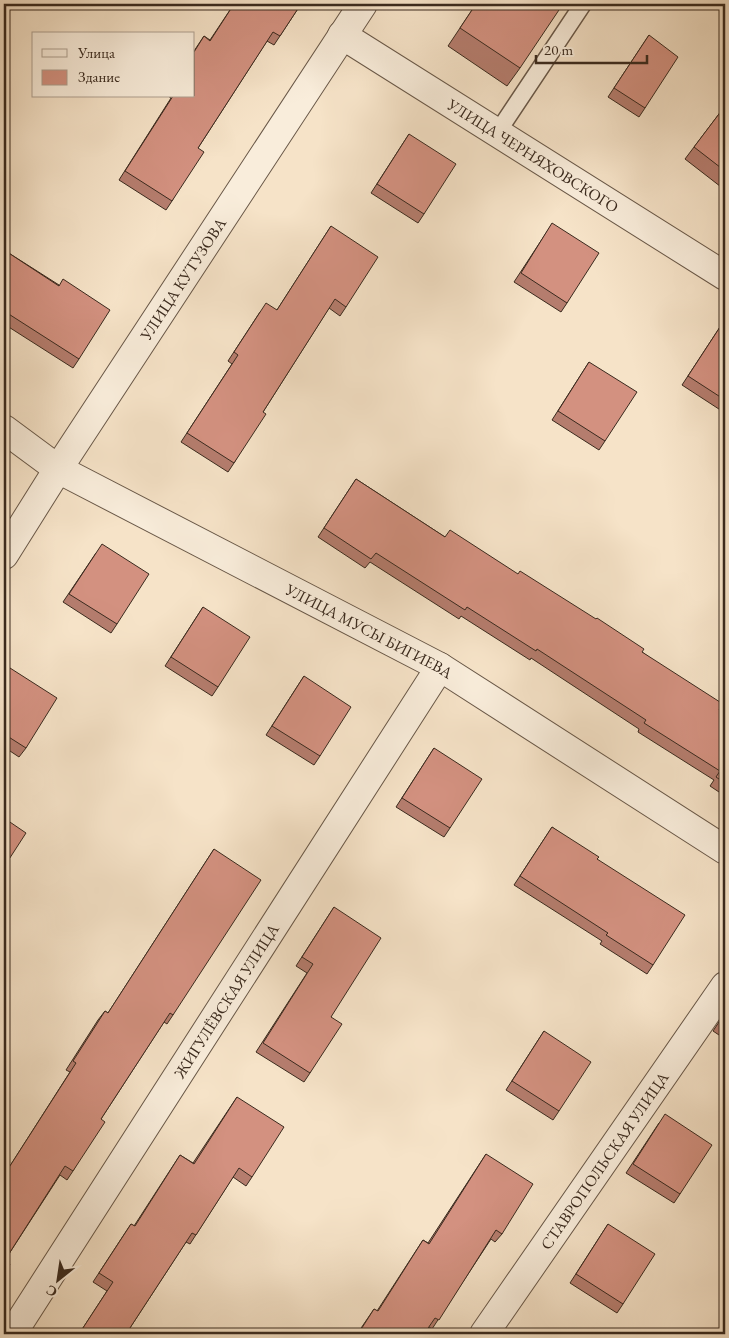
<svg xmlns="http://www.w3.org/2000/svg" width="729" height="1338" viewBox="0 0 729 1338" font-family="'EB Garamond',serif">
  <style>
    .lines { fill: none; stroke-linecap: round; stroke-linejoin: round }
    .service-casing { stroke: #695848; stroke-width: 19 }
    .minor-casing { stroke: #695848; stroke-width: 30 }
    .service { stroke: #f9eddb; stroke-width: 16 }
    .minor { stroke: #f9eddb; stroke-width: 28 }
    .wall { fill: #b57d6e; stroke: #3a2a1e }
    .building { fill: #d39180; stroke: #3a2a1e }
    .labels { text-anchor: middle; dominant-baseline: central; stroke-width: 5; stroke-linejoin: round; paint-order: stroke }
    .street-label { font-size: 16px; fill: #3a2a1e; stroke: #f9eddb }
  </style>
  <rect width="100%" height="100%" fill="#f6e3c8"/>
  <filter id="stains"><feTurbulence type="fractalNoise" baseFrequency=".004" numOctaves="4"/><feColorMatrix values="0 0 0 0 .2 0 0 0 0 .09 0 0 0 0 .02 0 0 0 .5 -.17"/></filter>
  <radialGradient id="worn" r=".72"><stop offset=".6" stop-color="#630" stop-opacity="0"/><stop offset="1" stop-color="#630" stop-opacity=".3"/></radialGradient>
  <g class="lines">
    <defs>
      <polyline id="service" points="497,133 583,4"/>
      <g id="minor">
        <path id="s1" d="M342 35 725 276"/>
        <path id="s2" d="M4 429 58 469 440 667 725 850"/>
        <path id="s3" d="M4 555 58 469 363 4"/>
        <path id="s4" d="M12 1334 440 667"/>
        <path id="s5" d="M484 1334 725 986"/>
      </g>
    </defs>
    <!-- service casing -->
    <use href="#service" class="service-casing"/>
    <!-- minor casing -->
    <use href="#minor" class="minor-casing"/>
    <!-- service -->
    <use href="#service" class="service"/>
    <!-- minor -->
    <use href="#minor" class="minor"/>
  </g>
  <!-- wall -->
  <g class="wall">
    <polygon points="15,4 24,4 21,7"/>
    <polygon points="234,4 301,4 274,45 267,41 198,148 172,201 166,210 119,180 171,98 168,96 194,96 194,51 204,36 210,40"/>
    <polygon points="476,4 520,68 507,86 448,46"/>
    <polygon points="649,35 645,108 639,117 608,97"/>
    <polygon points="725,106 725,190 685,159"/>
    <polygon points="409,134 424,214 418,223 371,193"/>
    <polygon points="552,224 567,303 561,312 514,282"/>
    <polygon points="331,226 346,307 340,316 329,308 263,412 234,463 228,472 181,442 232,364 228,361 260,312 277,310"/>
    <polygon points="4,250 59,285 79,359 73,368 4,324"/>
    <polygon points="720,327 725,330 725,413 682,385"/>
    <polygon points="589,362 605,441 599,450 552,420"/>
    <polygon points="356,479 445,537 642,652 725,714 725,796 710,786 714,780 638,732 639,729 531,658 530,660 461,616 459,619 370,562 365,568 318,537"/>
    <polygon points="96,553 117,624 111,633 63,602"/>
    <polygon points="203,607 218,687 212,696 165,666"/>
    <polygon points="10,668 26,748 19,757 4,747 4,678"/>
    <polygon points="304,676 320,756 314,765 266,735"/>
    <polygon points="434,748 450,828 444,837 396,807"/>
    <polygon points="552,827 597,859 653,965 647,974 600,944 602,941 514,885"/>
    <polygon points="214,849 173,1015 167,1024 164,1022 101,1119 73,1171 67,1180 60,1175 5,1260 8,1169 70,1072 66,1070 98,1020 105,1011 108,1013"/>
    <polygon points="334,907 331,1017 310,1073 304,1082 256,1052 307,973 296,966"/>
    <polygon points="725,1013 725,1039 713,1031"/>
    <polygon points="544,1031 559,1111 553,1120 506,1090"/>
    <polygon points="237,1097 252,1177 246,1186 233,1177 190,1244 186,1242 126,1334 79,1334 107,1291 93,1282 125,1233 131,1224 134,1226 180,1155 193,1163"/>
    <polygon points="659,1123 680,1194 674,1203 626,1173"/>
    <polygon points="486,1154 502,1234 495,1242 491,1239 432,1329 429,1327 424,1334 357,1334 374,1309 377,1311 423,1240 428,1243"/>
    <polygon points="608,1224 623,1304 617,1313 570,1283"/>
  </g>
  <!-- building -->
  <g class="building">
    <polygon points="4,4 12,4 4,17"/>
    <polygon points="234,4 301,4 280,36 273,32 198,148 204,152 172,201 125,171 173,96 194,96 194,52 204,36 210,41"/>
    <polygon points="476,4 563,4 520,68 460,28"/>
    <polygon points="649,35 678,57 645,108 614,88"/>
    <polygon points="725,106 725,171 694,147"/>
    <polygon points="409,134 456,164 424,214 377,184"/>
    <polygon points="552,223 599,253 567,303 521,273"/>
    <polygon points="331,226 378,257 346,307 335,299 263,412 266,414 234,463 187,433 238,355 234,352 266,303 277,310"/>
    <polygon points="4,250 59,286 63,279 110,310 79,359 4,311"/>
    <polygon points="720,327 725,330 725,400 688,376"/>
    <polygon points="589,362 637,392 605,441 558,411"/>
    <polygon points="356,479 445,537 450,530 518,574 520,571 596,619 597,618 644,649 642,652 723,704 719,710 725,714 725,783 716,777 720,771 644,723 646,720 537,649 536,651 467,607 465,610 376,553 371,559 324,528"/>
    <polygon points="102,544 149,574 117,624 69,594"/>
    <polygon points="203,607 250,637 218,687 171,657"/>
    <polygon points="10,668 57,698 26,748 4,734 4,678"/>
    <polygon points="304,676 351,707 320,756 272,726"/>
    <polygon points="434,748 482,779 450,828 402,798"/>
    <polygon points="4,818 26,833 4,867"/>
    <polygon points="552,827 599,857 597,859 685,915 653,965 606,935 608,933 520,876"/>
    <polygon points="214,849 261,880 173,1015 170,1013 101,1119 105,1122 73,1171 65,1166 5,1260 10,1264 4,1274 4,1167 8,1169 76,1063 73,1061 105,1011 108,1013"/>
    <polygon points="334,907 381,938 331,1017 342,1024 310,1073 263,1043 313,964 302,957"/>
    <polygon points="725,1013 725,1026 719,1022"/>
    <polygon points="544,1031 591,1062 559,1111 512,1081"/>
    <polygon points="237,1097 284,1127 252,1177 239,1168 196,1235 192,1233 126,1334 79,1334 113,1282 99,1273 131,1224 135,1226 180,1155 194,1164"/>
    <polygon points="665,1114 712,1145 680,1194 633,1164"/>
    <polygon points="486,1154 533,1184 502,1234 496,1230 439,1320 435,1318 424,1334 358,1334 374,1309 378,1311 423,1240 429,1244"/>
    <polygon points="608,1224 655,1254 623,1304 576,1274"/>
    <polygon points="540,1331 546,1334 538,1334"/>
  </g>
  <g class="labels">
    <!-- street labels -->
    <g class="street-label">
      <text stroke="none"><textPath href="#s1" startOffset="226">УЛИЦА ЧЕРНЯХОВСКОГО</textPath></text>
      <text stroke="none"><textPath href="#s3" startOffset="329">УЛИЦА КУТУЗОВА</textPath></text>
      <text stroke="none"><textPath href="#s2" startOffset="418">УЛИЦА МУСЫ БИГИЕВА</textPath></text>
      <text stroke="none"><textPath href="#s4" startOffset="396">ЖИГУЛЁВСКАЯ УЛИЦА</textPath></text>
      <text stroke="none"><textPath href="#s5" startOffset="211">СТАВРОПОЛЬСКАЯ УЛИЦА</textPath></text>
    </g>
  </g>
  <!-- margin -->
  <rect width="729" height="1338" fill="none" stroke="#f6e3c8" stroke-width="20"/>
  <rect x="5" y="5" width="719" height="1328" fill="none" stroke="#3a2a1e" stroke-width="2.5"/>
  <rect x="10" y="10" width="709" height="1318" fill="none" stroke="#3a2a1e"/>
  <!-- legend -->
  <rect x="32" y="32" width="162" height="65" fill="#f9eddb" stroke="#ad9f8f"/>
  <rect x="42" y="49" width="25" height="8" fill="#f9eddb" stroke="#ad9f8f"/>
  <text x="78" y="58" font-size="15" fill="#3a2a1e">Улица</text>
  <rect x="42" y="70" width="25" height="15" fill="#d39180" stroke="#ad9f8f"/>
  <text x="78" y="82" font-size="15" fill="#3a2a1e">Здание</text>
  <!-- north arrow -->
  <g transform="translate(58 1280) rotate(210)" stroke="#f9eddb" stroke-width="4" paint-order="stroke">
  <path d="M0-4L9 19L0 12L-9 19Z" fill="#3a2a1e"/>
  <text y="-8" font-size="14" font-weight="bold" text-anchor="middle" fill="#3a2a1e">С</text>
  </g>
  <!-- scale -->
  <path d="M536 55v8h111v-8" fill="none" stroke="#3a2a1e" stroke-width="2.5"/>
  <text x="544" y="55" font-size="15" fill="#3a2a1e" stroke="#f9eddb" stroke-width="4" paint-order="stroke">20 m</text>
  <rect width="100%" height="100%" filter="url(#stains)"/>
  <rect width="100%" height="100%" fill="url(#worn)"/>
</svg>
